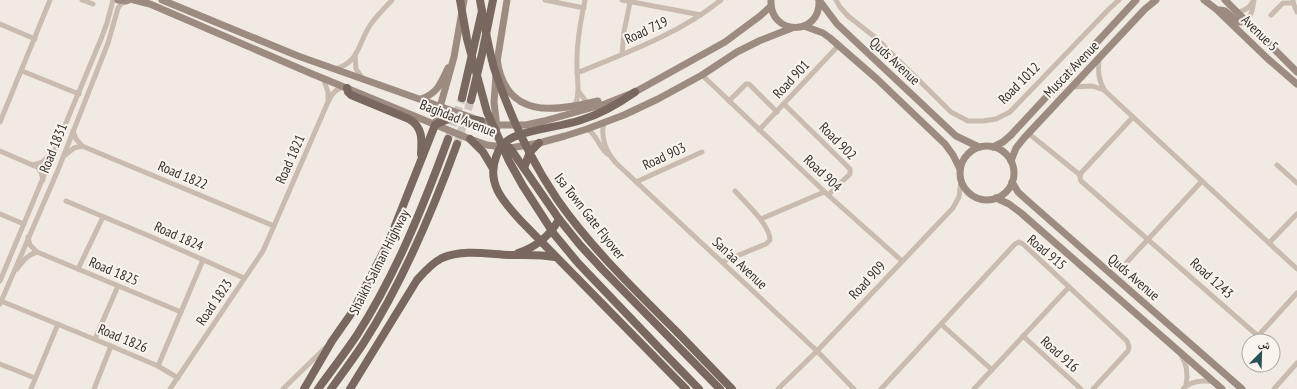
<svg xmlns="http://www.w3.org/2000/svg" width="1297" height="389" viewBox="0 0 1297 389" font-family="'PT Sans Narrow','Noto Naskh Arabic',sans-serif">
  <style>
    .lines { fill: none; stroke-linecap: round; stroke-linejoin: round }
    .primary-tunnel { stroke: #ccc5be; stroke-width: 8; stroke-dasharray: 8 4; stroke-linecap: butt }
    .street { stroke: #c9bbaf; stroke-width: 5 }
    .secondary { stroke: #9c8b80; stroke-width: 7 }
    .primary { stroke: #78685f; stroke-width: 8 }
    .primary-bridge { stroke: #78685f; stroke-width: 8 }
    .labels { text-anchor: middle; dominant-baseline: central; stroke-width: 4; stroke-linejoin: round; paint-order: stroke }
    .street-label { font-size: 14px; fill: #38302c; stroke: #f9f4ee }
  </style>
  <rect width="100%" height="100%" fill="#f1eae2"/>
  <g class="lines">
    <!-- primary-tunnel -->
    <g class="primary-tunnel">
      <polyline points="449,137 462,98"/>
      <polyline points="457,144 471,100"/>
    </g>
    <!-- street -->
    <g class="street">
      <polyline points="82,0 93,4"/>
      <polyline points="545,0 584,8"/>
      <polyline points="622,0 701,15"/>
      <polyline points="836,0 840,7 848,16 876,38 951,112 968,121 983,121 996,119 1010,112 1109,9 1119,0"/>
      <polyline points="1293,1 1294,5 1297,12"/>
      <path d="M1237 12C1245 11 1250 8 1253 1"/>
      <polyline points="1271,15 1283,3 1293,3"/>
      <polyline points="1247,22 1252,11 1254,0"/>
      <polyline points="0,24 35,39"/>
      <polyline points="622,54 624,32 630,2"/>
      <polyline points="355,56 356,69 363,79"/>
      <path d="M1099 59C1098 71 1098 80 1105 91L1297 269"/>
      <path d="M335 69C359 62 358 45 369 27 375 17 384 9 392 0"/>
      <polyline points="22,71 79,94"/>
      <path d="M577 73C626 53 679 34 721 0"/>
      <polyline points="702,75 828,195 902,261"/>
      <polyline points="323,78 328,92 328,99"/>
      <polyline points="1072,87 1092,86 1104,90"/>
      <polyline points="579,92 587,103"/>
      <polyline points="729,101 746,84 749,84 777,112"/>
      <polyline points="784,104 850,169 850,174 828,195"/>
      <path d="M575 106C581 91 576 75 577 59 577 39 581 19 585 0"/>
      <polyline points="1133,117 1081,173 1080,177 1081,181 1258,336 1297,293"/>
      <polyline points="0,122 50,0"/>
      <path d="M604 122C600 137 606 152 616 163L817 351 854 389"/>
      <path d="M587 129C598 135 598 148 609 155"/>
      <polyline points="759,130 839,45"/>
      <polyline points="73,131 76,139 82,146 274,226"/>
      <polyline points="1028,133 1080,175"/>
      <polyline points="0,151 37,167 41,172 43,180"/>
      <polyline points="64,156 74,148 82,146"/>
      <polyline points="33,165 43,162 51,153"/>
      <polyline points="1277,165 1297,183"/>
      <polyline points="636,182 702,152"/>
      <polyline points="66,201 154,238 244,278"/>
      <polyline points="0,214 24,224"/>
      <polyline points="761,219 824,192"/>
      <polyline points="28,237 30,245 37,252 181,312"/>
      <polyline points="1269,243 1297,214"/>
      <path d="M722 262 766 244 770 240C770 225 745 202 735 191"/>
      <polyline points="1127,262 1202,181"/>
      <path d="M17 269C23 261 27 255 37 252"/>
      <polyline points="78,269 103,217"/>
      <polyline points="0,281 101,39 107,23 113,0"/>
      <polyline points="1,301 111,346 158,366 178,378"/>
      <polyline points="0,304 58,170 108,43 118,8 121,4 126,1"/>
      <polyline points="941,324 992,370"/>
      <polyline points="1023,336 1081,389"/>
      <polyline points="95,339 118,286"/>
      <path d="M1181 355C1187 364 1188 375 1186 385"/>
      <polyline points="0,364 35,378"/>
      <polyline points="158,366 203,260"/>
      <polyline points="31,389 58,324"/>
      <polyline points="94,389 111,346"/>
      <path d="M170 389 263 251 328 102C332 94 335 89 344 87"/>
      <polyline points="283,389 326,347"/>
      <polyline points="778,389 817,351 953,208 959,197 961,181"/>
      <polyline points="881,389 1015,244 1019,242 1023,244 1127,341 1129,347 1128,351 1093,389"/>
      <polyline points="974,389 1069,287"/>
      <path d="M1183 389C1190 381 1203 380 1214 382"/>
      <polyline points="1274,389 1297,363"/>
    </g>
    <!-- secondary -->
    <g class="secondary">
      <polyline points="118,0 126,1 129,0"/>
      <polyline points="134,0 150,4 310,73 470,139 487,145 510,148 539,143 565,136 587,129 624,115 658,99 702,75 737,52 759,41 792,28"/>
      <polyline points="162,0 298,56 481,121 496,125 526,125 544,121 605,104 635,92 725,42 760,16 771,6"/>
      <path d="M771 0C769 36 821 37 819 0"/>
      <polyline points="819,0 837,24 956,136 979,147"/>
      <polyline points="1204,0 1216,9 1268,59 1297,84"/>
      <polyline points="1225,0 1297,72"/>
      <polyline points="1220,10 1225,11 1238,22 1247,22"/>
      <polyline points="804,26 823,33 830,38 877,79 945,144 953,155 960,169"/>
      <path d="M497 59C505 119 553 112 598 101"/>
      <polyline points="497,62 507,0"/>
      <polyline points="496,75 494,102 497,128"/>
      <path d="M421 99C438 93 441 83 448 68"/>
      <polyline points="435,125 454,57 464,0"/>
      <circle cx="987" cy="173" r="27"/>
      <polyline points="993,147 1003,142 1011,135 1136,0"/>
      <polyline points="1011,161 1016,148 1024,138 1145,9 1156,0"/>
      <polyline points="1012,182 1018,192 1029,202 1242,389"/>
      <polyline points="996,198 1009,204 1021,213 1222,389"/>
    </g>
    <!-- primary -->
    <g class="primary">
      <path d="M347 88 348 92 351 95 409 119C423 127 422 140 421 154"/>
      <path d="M635 92C618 104 601 114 581 120 560 127 537 128 516 136 506 140 499 147 496 157 486 184 504 202 521 221L686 389"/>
      <polyline points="462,98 482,11"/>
      <polyline points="471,100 482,54 493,0"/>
      <polyline points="470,139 483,152 492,167"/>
      <polyline points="510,148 559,219 580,245 603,270 720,389"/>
      <polyline points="524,168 530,152 539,143"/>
      <path d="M518 253C536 247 550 236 559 219"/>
      <polyline points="678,333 732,389"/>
      <polyline points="664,353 699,389"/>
      <path d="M304 389 332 341 353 311 389 241 435 125C452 115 463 118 481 121"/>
      <path d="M318 389C331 371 345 353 357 335 396 274 423 207 448 139"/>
      <path d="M331 389C342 374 353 359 363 344 403 282 432 213 457 144"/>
      <path d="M350 389 417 280C424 272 432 263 442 258 463 249 488 254 509 255 525 255 540 254 555 257"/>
    </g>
    <!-- primary-bridge -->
    <g class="primary-bridge">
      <polyline points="460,0 467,39 487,112 509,161 523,186 554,234 578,263 664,353"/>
      <path d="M480 0C484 23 488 46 494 68 509 114 530 159 557 199 591 248 636 291 678 333"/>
    </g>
  </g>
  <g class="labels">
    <!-- street labels -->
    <g class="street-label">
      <text transform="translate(646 30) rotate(-25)">Road 719</text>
      <text transform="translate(1260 33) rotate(44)">Avenue 5</text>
      <text transform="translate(895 61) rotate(43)">Quds Avenue</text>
      <text transform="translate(1071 69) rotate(-46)">Muscat Avenue</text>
      <text transform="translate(791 79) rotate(-47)">Road 901</text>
      <text transform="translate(1019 83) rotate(-45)">Road 1012</text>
      <text transform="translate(458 118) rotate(21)">Baghdad Avenue</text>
      <text transform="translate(838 141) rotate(45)">Road 902</text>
      <text transform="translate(53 148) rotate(-68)">Road 1831</text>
      <text transform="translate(664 156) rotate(-25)">Road 903</text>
      <text transform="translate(290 159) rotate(-66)">Road 1821</text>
      <text transform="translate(823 173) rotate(43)">Road 904</text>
      <text transform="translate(183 175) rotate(23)">Road 1822</text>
      <text transform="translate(590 216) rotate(52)">Isa Town Gate Flyover</text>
      <text transform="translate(179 236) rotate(24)">Road 1824</text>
      <text transform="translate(1047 252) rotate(40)">Road 915</text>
      <text transform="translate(379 262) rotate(-63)">Shaikh Salman Highway</text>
      <text transform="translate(740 263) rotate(43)">San'aa Avenue</text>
      <text transform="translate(114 271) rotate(23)">Road 1825</text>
      <text transform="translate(1134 277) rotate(41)">Quds Avenue</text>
      <text transform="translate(1212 278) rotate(42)">Road 1243</text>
      <text transform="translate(867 280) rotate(-47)">Road 909</text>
      <text transform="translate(214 302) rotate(-56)">Road 1823</text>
      <text transform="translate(123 338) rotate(23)">Road 1826</text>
      <text transform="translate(1060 354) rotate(42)">Road 916</text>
    </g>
  </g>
  <!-- north arrow -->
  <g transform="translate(1261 353) rotate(23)"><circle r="19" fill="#f9f4ee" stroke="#aca6a0"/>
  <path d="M0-3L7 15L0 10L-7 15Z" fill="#265256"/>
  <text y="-6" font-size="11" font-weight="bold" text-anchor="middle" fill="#38302c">ش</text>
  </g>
</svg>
